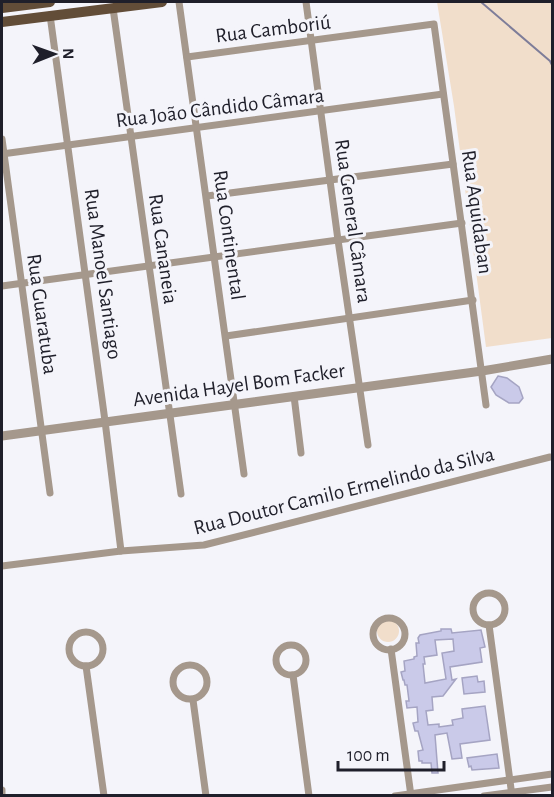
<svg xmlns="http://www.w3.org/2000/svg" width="554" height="797" viewBox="0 0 554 797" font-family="'Alegreya Sans',sans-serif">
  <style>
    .green { fill: #f1decb }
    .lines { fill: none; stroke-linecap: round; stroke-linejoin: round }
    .stream { stroke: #7e7d99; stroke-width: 2 }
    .building { fill: #cacae9; stroke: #a5a4c3; stroke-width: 1.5; fill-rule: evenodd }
    .minor { stroke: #a5988c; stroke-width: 7 }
    .tertiary { stroke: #a5988c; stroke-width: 9 }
    .primary { stroke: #624d38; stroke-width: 10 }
    .labels { text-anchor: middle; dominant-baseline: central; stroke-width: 6; stroke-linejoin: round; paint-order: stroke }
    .street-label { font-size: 21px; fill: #1f1f2a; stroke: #f4f4fa }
  </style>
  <rect width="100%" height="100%" fill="#f4f4fa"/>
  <!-- green -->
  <g class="green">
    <polygon points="437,2 552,2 552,338 486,347 454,106"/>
    <circle cx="388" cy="631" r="11"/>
  </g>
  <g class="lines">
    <!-- stream -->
    <polyline class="stream" points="481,2 550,61 552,65"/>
  </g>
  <!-- building -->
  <g class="building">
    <polygon points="498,376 507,378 519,387 523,398 519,403 509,403 496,395 491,387"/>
    <path d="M441 629H451L452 633 481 630 485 647 480 648 482 662 450 667 452 680 456 679 443 696 432 697 433 710 426 711 428 725 439 724V727L453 725 452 720 463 718 462 709 485 706 490 740 460 744 462 758 452 759 447 733 435 735 438 773H432L431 763H422V761H419L418 751 423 750 418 731H415L413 723 418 722 417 707 407 708 406 701H409L407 685H405L404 680H403L401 672 405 671 404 661 414 659V657L417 656 416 643H419L418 638 420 635 441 631ZM453 639 454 651 442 653 446 679 425 683 423 664H425L424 657 437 655 435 640Z"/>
    <polygon points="477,676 478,682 484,681 485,692 464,694 462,678"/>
    <polygon points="497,754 499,768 472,770 471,766 469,767 467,758"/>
  </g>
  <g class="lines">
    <!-- minor -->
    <g class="minor">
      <polyline points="179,2 244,474"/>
      <polyline points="306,2 338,240 368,445"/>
      <polyline points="113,8 181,494"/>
      <polyline points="50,15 105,421 121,551"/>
      <polyline points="187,57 434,24 486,405"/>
      <polyline points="2,139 50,493"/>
      <polyline points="2,154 443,94"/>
      <polyline points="207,196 453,164"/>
      <polyline points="2,286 462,223"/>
      <polyline points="226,336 473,300"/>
      <polyline points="294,396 301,453"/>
      <polyline points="2,566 121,551 204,545 550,457"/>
      <circle cx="489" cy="609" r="16"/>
      <circle cx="389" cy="634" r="16"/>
      <polyline points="489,625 512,796"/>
      <circle cx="86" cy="649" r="17"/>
      <circle cx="291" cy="660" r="15"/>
      <polyline points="391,649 411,796"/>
      <circle cx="190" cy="682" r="17"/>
      <polyline points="86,666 104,796"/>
      <polyline points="293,675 309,796"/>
      <polyline points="193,700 206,796"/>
      <polyline points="2,790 2,796"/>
      <polyline points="395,796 552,774"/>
      <polyline points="484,796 552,787"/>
    </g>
    <!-- tertiary -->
    <polyline class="tertiary" points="2,436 482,371 552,359"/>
    <!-- primary -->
    <g class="primary">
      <polyline points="2,8 50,2"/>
      <polyline points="2,22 162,2"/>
    </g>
  </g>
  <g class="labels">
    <!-- street labels -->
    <g class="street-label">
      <text transform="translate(273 29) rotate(-7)">Rua Camboriú</text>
      <text transform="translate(220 108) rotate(-7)">Rua João Cândido Câmara</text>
      <text transform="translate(477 212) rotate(82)">Rua Aquidaban</text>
      <text transform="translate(353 221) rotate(82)">Rua General Câmara</text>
      <text transform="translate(229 235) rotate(82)">Rua Continental</text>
      <text transform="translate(163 249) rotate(82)">Rua Cananeia</text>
      <text transform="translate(103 274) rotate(82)">Rua Manoel Santiago</text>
      <text transform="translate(42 314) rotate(82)">Rua Guaratuba</text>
      <text transform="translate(239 385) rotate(-8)">Avenida Hayel Bom Facker</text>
      <text transform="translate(344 491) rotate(-14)">Rua Doutor Camilo Ermelindo da Silva</text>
    </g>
  </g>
  <!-- border -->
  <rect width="554" height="797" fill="none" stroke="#1f1f2a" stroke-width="6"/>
  <!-- north arrow -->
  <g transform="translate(54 54) rotate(89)" stroke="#f4f4fa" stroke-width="4.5" paint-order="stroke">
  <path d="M0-4.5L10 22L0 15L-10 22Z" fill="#1f1f2a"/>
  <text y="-9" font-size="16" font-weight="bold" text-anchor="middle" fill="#1f1f2a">N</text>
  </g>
  <!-- scale -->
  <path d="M338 761v9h106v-9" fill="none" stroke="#1f1f2a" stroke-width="3"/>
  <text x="347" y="761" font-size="18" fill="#1f1f2a" stroke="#f4f4fa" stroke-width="4.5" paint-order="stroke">100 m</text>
</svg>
